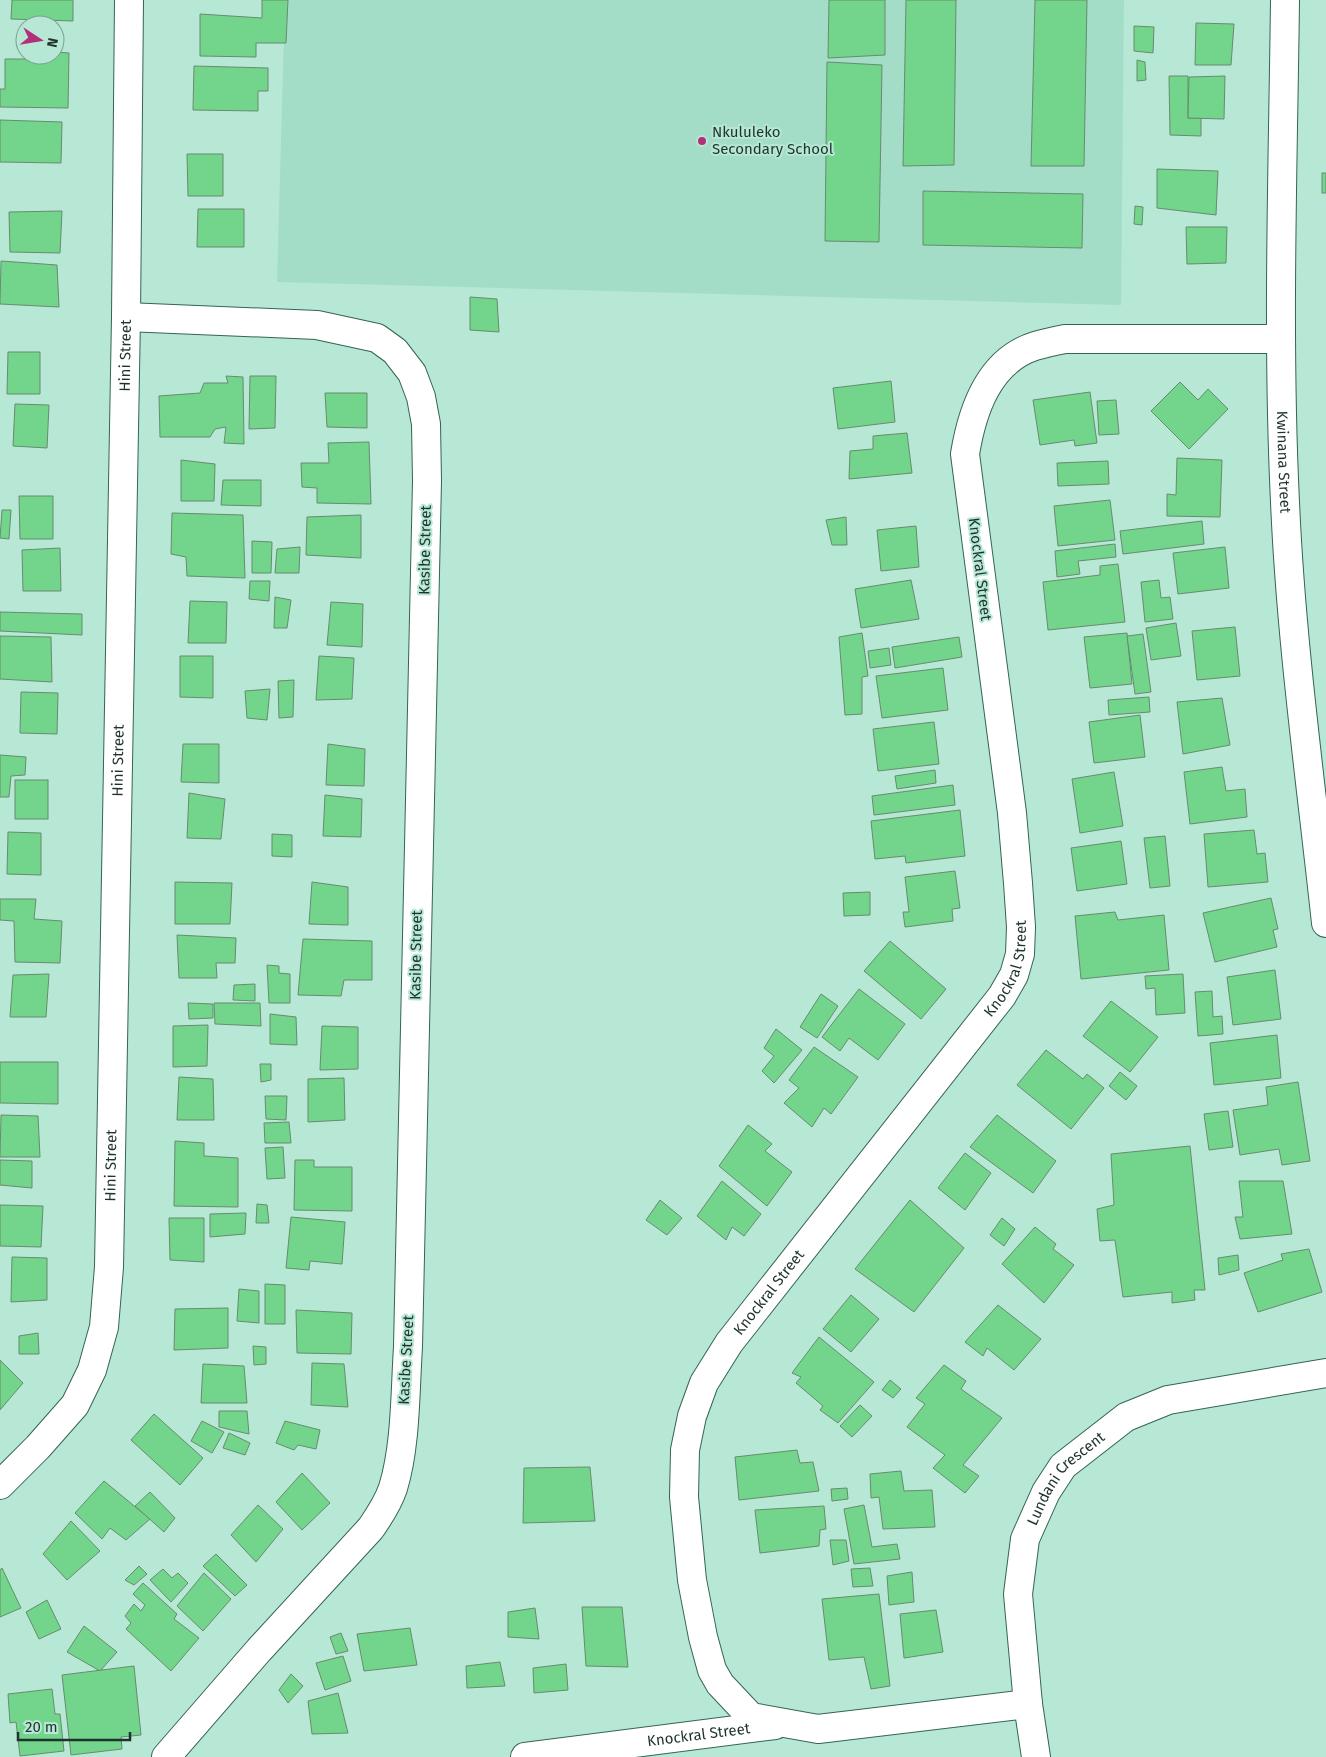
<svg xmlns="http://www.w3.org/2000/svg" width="1326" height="1757" viewBox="0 0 1326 1757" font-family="'Fira Sans',sans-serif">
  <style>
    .built { fill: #a3ddc8 }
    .building { fill: #72d58b; stroke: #688b6f }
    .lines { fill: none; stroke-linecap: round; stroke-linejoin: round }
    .street-casing { stroke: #356454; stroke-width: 30 }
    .street { stroke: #fff; stroke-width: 28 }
    .poi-dot { fill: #b2307a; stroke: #b6e8d5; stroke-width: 2 }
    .labels { text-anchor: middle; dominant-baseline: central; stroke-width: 4; stroke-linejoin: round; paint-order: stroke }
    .poi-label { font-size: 15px; fill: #1f332c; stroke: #b6e8d5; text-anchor: start }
    .street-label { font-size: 15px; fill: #1f332c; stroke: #b6e8d5 }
  </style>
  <rect width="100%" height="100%" fill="#b6e8d5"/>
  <!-- built -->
  <polygon class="built" points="285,0 1124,0 1121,305 277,282"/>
  <!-- building -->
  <g class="building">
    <polygon points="12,0 73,0 73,21 11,19"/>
    <polygon points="262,0 288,0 286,43 256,43 256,57 200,56 200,14 262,18"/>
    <polygon points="829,0 885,0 885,55 828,58"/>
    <polygon points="906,0 956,0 954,165 903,166"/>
    <polygon points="1035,0 1087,0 1084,166 1031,166"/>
    <polygon points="1196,23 1234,24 1231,65 1195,65"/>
    <polygon points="1134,26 1154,27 1153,53 1134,51"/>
    <polygon points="55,52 69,53 68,108 0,107 0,89 5,89 5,59 25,59 25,55 55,55"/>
    <polygon points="1137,60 1145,62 1146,80 1137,81"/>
    <polygon points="827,62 882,65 879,242 825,241"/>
    <polygon points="194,66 268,68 268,91 258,91 258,111 193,110"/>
    <polygon points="1169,76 1188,76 1188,118 1201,118 1201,136 1170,135"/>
    <polygon points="1225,76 1224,119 1188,118 1189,77"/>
    <polygon points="0,120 62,122 61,163 0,162"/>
    <polygon points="187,154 223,154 223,196 188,196"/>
    <polygon points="1157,169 1218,171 1216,215 1157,208"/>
    <rect x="1322" y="173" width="4" height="20"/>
    <polygon points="923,191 1083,194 1082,248 923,245"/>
    <polygon points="1135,206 1143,207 1142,225 1134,224"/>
    <polygon points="198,209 244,209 244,247 197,247"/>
    <polygon points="62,211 60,253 10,252 9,212"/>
    <polygon points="1186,227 1227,227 1226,263 1187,264"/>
    <polygon points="1,261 57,265 59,307 0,304"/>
    <polygon points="470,297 497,299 499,332 470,330"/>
    <polygon points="8,352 40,352 40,394 7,394"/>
    <polygon points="226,376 243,377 244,444 224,443 226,427 215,429 210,437 160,437 159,396 200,393 204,383 228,383"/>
    <polygon points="250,376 276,376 275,428 249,429"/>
    <polygon points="891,381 895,422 838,429 833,388"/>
    <polygon points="1180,382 1198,400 1208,389 1228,409 1189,449 1151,411"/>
    <polygon points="1090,392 1097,443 1075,446 1074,440 1040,445 1033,400"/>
    <polygon points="325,393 367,393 367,428 327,427"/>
    <polygon points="1116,400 1119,434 1099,435 1097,401"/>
    <polygon points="15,404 49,405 47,448 13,446"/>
    <polygon points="907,433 912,473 849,479 850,451 873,449 873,436"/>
    <polygon points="369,442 371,504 317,503 317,488 302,487 301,463 329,463 328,443"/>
    <polygon points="1177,458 1222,460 1220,517 1167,516 1167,494 1176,495"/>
    <polygon points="181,460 215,464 214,501 181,501"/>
    <polygon points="1108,461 1109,484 1058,486 1057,463"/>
    <polygon points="223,480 261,480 261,506 221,505"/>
    <polygon points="19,496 53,496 53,539 20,539"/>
    <polygon points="1110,500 1115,540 1058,546 1054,506"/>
    <polygon points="2,510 11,510 9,539 0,538"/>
    <polygon points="172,513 243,515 245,578 187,576 186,557 171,554"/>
    <polygon points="361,515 361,558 306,555 307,517"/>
    <polygon points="846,517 847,545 832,545 826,520"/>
    <polygon points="1202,521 1204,544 1123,554 1120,531"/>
    <polygon points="916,526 919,567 881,571 877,530"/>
    <polygon points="252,541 272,542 271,573 252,573"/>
    <polygon points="1115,544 1116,557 1078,561 1080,574 1057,577 1055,551"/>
    <polygon points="300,547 299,573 275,573 277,549"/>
    <polygon points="1225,547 1229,588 1178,594 1173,553"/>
    <polygon points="60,548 61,591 23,591 22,550"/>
    <polygon points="1118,564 1125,622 1048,630 1043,582 1100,575 1100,566"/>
    <polygon points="911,580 919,619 861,628 855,589"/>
    <polygon points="1159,580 1161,598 1170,597 1173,619 1145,622 1141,582"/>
    <polygon points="250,581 270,581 269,601 249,599"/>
    <polygon points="275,597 291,600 287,628 274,628"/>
    <polygon points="190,601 227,602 226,643 188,643"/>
    <polygon points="331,602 363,604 362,647 327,645"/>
    <polygon points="0,612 82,614 82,635 0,631"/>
    <polygon points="1176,623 1181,656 1151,660 1146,628"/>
    <polygon points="1235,627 1240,676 1197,680 1192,631"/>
    <polygon points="862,633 868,676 862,677 862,714 845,715 839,637"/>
    <polygon points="1127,633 1132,684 1090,688 1084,637"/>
    <polygon points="1143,634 1151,692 1135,694 1127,636"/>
    <polygon points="0,636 51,637 52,682 0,679"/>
    <polygon points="959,637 962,657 895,668 892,647"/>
    <polygon points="889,648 891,665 870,668 868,651"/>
    <polygon points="180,656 213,656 213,698 180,697"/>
    <polygon points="319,656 354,658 352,699 316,700"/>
    <polygon points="943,668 948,710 882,718 876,676"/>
    <polygon points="294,680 293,717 279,718 278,681"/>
    <polygon points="270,689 267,720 247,718 245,691"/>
    <polygon points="21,692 58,693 57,734 20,733"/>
    <polygon points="1149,697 1150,712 1109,715 1108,700"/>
    <polygon points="1222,698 1230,745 1183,754 1177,702"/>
    <polygon points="1140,715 1145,757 1094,763 1089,722"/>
    <polygon points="934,722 939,764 878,771 873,729"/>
    <polygon points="183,744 219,744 219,783 181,782"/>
    <polygon points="328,744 365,749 364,786 326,785"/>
    <polygon points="0,755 26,757 25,775 11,776 9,797 0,797"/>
    <polygon points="1222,767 1226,791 1245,789 1247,817 1190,824 1184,772"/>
    <polygon points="935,770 936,783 897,789 895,776"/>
    <polygon points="1114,772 1123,826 1080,833 1072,779"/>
    <rect x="15" y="780" width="33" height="39"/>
    <polygon points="953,785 955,805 874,815 872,796"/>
    <polygon points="189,793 225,799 221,839 187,838"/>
    <polygon points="325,795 362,799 361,837 323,836"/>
    <polygon points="960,810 965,856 906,863 905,856 875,859 871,821"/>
    <polygon points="1254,830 1257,854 1265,853 1268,882 1208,887 1204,834"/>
    <polygon points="8,832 41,833 41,875 7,874"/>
    <polygon points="272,834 292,835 292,857 272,856"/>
    <polygon points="1165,836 1170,886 1150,888 1144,838"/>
    <polygon points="1121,841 1127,884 1077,891 1071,848"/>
    <polygon points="955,871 960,908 952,909 953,921 905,927 903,912 909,912 905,877"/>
    <polygon points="175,882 232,883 230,924 175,924"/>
    <polygon points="312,882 348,887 348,925 309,924"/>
    <polygon points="870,892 870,915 844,916 843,893"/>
    <polygon points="1271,898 1278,929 1273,930 1277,947 1215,962 1203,913"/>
    <polygon points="0,899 36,899 34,919 62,921 60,963 15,962 14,921 0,920"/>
    <polygon points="1115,912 1118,920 1164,915 1169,970 1081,979 1075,916"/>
    <polygon points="177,935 236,938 235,963 216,963 217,978 179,978"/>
    <polygon points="303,939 372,941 372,980 344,980 341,996 298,995"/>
    <polygon points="890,941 946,989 921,1019 864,971"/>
    <polygon points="267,965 279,966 279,973 290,974 290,1003 269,1003"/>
    <polygon points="1275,970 1281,1019 1233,1025 1227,977"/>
    <polygon points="49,974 46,1017 10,1017 13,975"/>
    <polygon points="1183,974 1185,1013 1156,1015 1155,988 1146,989 1145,976"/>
    <polygon points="255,984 255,1001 233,1000 234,985"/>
    <polygon points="859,989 905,1024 878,1060 849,1038 840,1051 822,1037"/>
    <polygon points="1212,991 1213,1017 1222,1016 1223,1034 1198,1036 1195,992"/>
    <polygon points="821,994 838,1006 817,1038 800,1027"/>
    <polygon points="1111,1001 1158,1037 1130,1072 1083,1036"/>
    <polygon points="188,1003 213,1004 213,1018 189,1019"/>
    <polygon points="214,1003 260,1003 261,1026 215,1024"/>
    <polygon points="270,1014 296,1017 297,1045 270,1044"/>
    <polygon points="208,1025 207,1066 173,1067 173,1026"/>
    <polygon points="322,1026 358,1027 358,1069 320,1070"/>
    <polygon points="776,1029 802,1050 774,1083 762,1071 774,1056 764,1048"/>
    <polygon points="1277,1035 1281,1078 1214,1085 1210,1043"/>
    <polygon points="814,1047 858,1077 831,1114 824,1108 812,1127 784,1103 799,1088 789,1080"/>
    <polygon points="1046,1050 1083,1079 1087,1074 1104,1088 1071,1129 1017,1085"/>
    <polygon points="0,1062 58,1062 58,1104 0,1103"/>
    <polygon points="260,1064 271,1064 271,1080 261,1082"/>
    <polygon points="1120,1072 1137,1086 1126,1100 1109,1086"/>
    <polygon points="179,1077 213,1079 214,1120 177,1120"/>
    <polygon points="344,1078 345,1120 308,1122 308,1079"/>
    <polygon points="1298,1082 1310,1161 1282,1165 1279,1149 1240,1155 1233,1110 1268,1105 1266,1087"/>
    <polygon points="265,1096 287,1096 286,1120 266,1119"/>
    <polygon points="1228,1111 1233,1147 1209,1150 1204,1114"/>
    <polygon points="1,1115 38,1116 40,1157 0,1157"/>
    <polygon points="997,1115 1056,1161 1033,1193 970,1147"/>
    <polygon points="289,1122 291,1143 265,1143 264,1123"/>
    <polygon points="748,1125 772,1144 765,1151 792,1172 767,1206 719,1166"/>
    <polygon points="175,1141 204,1143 204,1156 238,1158 238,1207 174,1206"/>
    <polygon points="1190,1146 1205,1290 1194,1290 1195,1300 1172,1303 1172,1292 1123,1297 1115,1240 1100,1241 1097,1209 1114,1205 1111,1154"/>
    <polygon points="283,1147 285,1178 267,1179 265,1148"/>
    <polygon points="965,1153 991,1173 965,1210 938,1188"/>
    <polygon points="0,1160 32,1161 32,1188 0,1185"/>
    <polygon points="295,1160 314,1160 314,1167 352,1167 352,1211 294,1210"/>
    <polygon points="722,1181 761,1214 744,1236 732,1227 726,1240 697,1216"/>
    <polygon points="1239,1181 1283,1181 1292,1234 1240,1239 1235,1217 1243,1217"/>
    <polygon points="660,1200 682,1218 667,1235 646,1220"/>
    <polygon points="910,1200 964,1248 914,1312 855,1269"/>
    <polygon points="257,1204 267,1205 269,1223 256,1223"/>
    <polygon points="0,1205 43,1206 41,1247 0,1246"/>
    <polygon points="246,1213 245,1234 210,1237 210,1214"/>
    <polygon points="291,1217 345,1222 342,1264 310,1261 309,1270 286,1268"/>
    <polygon points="169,1218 204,1218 204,1262 170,1260"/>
    <polygon points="1002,1218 1015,1229 1004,1246 990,1235"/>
    <polygon points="1035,1227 1056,1244 1053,1249 1074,1265 1044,1303 1002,1264"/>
    <polygon points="1309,1249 1322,1292 1258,1312 1244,1273 1283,1260 1281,1254"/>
    <polygon points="1238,1255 1239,1270 1219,1275 1218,1258"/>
    <polygon points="12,1257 47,1258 47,1300 11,1302"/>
    <polygon points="265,1284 285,1285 285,1324 265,1324"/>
    <polygon points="239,1289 259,1291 259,1323 237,1321"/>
    <polygon points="851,1295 879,1319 851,1352 823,1329"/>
    <polygon points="998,1305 1041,1339 1014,1370 987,1348 983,1356 965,1342"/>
    <polygon points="228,1308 228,1348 174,1350 175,1309"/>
    <polygon points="296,1310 352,1313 351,1354 297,1353"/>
    <polygon points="38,1333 39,1354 19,1354 19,1336"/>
    <polygon points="819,1337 874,1382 838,1423 820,1410 823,1406 796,1383 801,1377 792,1373"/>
    <polygon points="253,1346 266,1347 266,1364 254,1365"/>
    <polygon points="0,1360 23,1383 0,1410"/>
    <polygon points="312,1363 344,1364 348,1407 311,1405"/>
    <polygon points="203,1364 244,1366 247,1403 201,1403"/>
    <polygon points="944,1365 966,1381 961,1389 1002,1418 963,1465 979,1476 965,1493 933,1468 945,1455 907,1427 925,1404 916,1398"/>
    <polygon points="890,1380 901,1389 893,1398 882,1390"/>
    <polygon points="860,1405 872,1416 852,1437 840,1426"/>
    <polygon points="219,1411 247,1411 249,1434 219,1427"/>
    <polygon points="154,1414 203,1458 180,1485 131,1440"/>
    <polygon points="202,1421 224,1432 212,1453 191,1441"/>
    <polygon points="285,1421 320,1430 316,1449 298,1445 294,1450 276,1443"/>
    <polygon points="229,1433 250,1443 245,1455 223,1448"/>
    <polygon points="797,1450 800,1463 813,1462 819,1491 739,1500 735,1457"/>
    <polygon points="590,1467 595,1521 523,1523 524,1468"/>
    <polygon points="901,1471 904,1491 932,1490 935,1527 883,1529 879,1497 871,1498 870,1474"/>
    <polygon points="302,1473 330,1503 302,1530 276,1502"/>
    <polygon points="104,1481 150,1519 126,1540 110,1528 102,1539 75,1513"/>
    <polygon points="847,1488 848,1499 832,1501 831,1489"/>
    <polygon points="150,1492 175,1518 164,1532 135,1506"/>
    <polygon points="258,1505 283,1529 256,1562 231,1535"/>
    <polygon points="864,1505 872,1547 897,1544 900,1559 854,1564 844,1509"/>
    <polygon points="824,1506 826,1529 820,1530 819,1546 760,1553 755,1510"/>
    <polygon points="71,1521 100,1551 67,1580 43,1554"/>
    <polygon points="830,1540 846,1540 849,1561 833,1565"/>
    <polygon points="216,1554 247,1585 235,1596 203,1566"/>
    <polygon points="139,1566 147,1574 134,1585 125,1580"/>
    <polygon points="2,1568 21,1608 0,1617 0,1570"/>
    <polygon points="870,1568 873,1586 853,1587 851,1569"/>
    <polygon points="163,1569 172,1578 178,1573 188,1583 171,1602 150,1580"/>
    <polygon points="912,1572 914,1602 889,1605 887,1576"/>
    <polygon points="204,1573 231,1599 203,1631 177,1606"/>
    <polygon points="143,1583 177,1614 174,1619 199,1638 171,1671 126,1629 131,1623 125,1616 134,1604 141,1611 145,1605 133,1594"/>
    <polygon points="879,1594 890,1686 871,1689 864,1657 829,1660 822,1599"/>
    <polygon points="47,1600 61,1629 39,1639 26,1612"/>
    <polygon points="582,1607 622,1607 628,1667 586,1666"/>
    <polygon points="535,1608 539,1639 508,1637 508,1612"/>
    <polygon points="936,1610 943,1652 904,1658 900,1614"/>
    <polygon points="84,1626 117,1652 100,1671 67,1652"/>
    <polygon points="410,1628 417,1665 364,1671 357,1634"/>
    <polygon points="341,1633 348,1651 336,1654 330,1637"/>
    <polygon points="343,1656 351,1681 325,1690 316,1663"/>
    <polygon points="500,1662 505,1686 467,1688 466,1666"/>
    <polygon points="566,1664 568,1690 534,1693 533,1668"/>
    <polygon points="134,1666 141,1735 121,1737 122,1749 71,1755 62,1675"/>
    <polygon points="291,1674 303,1686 288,1703 279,1690"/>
    <polygon points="52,1689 55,1714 60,1714 64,1751 20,1756 16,1722 10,1723 8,1694"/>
    <polygon points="338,1693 348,1733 312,1734 308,1701"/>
  </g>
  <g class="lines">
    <defs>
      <g id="street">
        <path id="s1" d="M1285 0C1283 167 1277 335 1285 502 1291 643 1311 783 1326 923"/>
        <path d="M126 317 317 325 377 338 395 351 412 373 421 397 426 424 427 481 408 1347C405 1392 406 1446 393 1488 388 1503 380 1515 371 1528L259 1650 166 1757"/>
        <path id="s2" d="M0 1485 38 1447 75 1405 92 1370 104 1327 109 1267 126 317 129 0"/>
        <path id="s3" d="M1028 1704 818 1729 751 1717 720 1684 712 1670 703 1637 692 1580 684 1497 685 1450 692 1416 704 1383 729 1343 1002 996 1014 975 1020 954 1021 927 1018 883 1012 813 965 454C972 411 988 361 1035 346 1045 343 1055 341 1065 339H1281"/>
        <path id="s4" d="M525 1757 775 1725"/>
        <path id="s5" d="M1036 1757 1028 1704 1018 1594 1025 1539 1046 1492 1063 1466 1126 1417 1168 1400 1326 1373"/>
      </g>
    </defs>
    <!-- street casing -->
    <use href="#street" class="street-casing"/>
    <!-- street -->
    <use href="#street" class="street"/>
  </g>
  <!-- markers -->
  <circle class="poi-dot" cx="702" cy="141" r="5"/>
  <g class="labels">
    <!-- poi labels -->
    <g class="poi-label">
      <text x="712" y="132">Nkululeko<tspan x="712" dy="17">Secondary School</tspan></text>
    </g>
    <!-- street labels -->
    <g class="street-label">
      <text stroke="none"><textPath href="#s2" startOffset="1165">Hini Street</textPath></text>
      <text stroke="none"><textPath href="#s1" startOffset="462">Kwinana Street</textPath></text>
      <text transform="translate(425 550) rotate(-89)">Kasibe Street</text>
      <text transform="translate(980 569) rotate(83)">Knockral Street</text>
      <text stroke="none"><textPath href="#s2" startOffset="760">Hini Street</textPath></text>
      <text transform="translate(416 955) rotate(-89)">Kasibe Street</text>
      <text stroke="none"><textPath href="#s3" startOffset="1150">Knockral Street</textPath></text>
      <text stroke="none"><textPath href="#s2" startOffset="355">Hini Street</textPath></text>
      <text stroke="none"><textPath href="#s3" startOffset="745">Knockral Street</textPath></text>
      <text transform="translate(406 1360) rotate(-87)">Kasibe Street</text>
      <text stroke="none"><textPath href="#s5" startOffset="294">Lundani Crescent</textPath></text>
      <text stroke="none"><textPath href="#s4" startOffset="175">Knockral Street</textPath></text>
    </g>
  </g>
  <!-- north arrow -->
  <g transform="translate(40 40) rotate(102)"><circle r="24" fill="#b6e8d5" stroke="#7aa091"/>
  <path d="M0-4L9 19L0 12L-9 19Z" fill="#b2307a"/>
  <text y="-8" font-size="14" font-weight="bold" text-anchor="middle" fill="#1f332c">N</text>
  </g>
  <!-- scale -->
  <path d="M18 1732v8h112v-8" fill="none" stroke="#1f332c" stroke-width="2.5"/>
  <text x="25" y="1732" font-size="15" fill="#1f332c" stroke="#b6e8d5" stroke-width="4" paint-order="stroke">20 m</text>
</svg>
